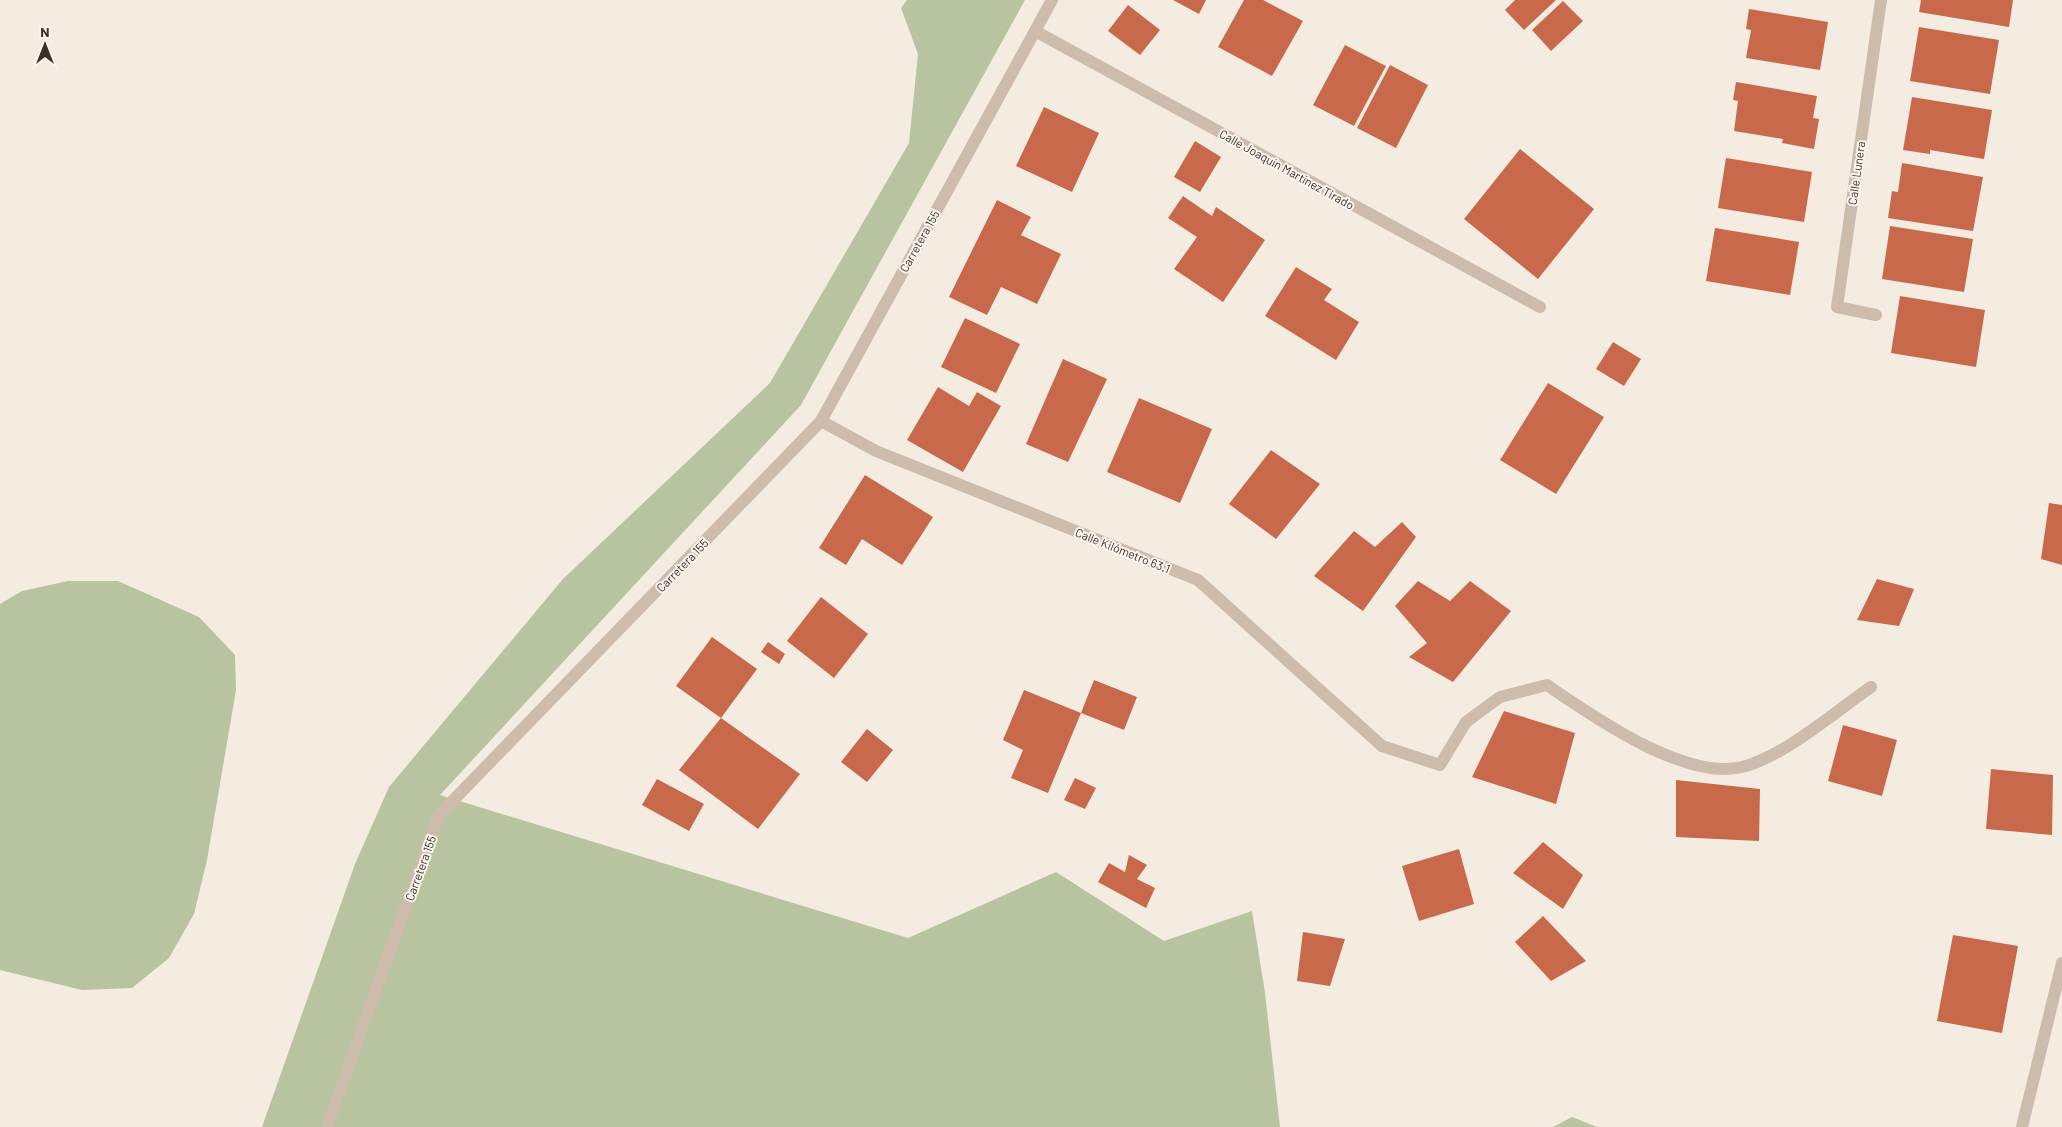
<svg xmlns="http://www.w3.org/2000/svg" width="2062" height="1127" viewBox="0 0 2062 1127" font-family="Barlow,sans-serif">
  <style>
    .green { fill: #b8c4a0 }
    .building { fill: #c8694b }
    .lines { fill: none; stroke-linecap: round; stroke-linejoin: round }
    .service { stroke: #cdbbac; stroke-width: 12 }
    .minor { stroke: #cdbbac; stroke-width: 12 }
    .tertiary { stroke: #cdbbac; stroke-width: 12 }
    .labels { text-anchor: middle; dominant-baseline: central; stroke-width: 4; stroke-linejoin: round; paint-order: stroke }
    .street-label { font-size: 12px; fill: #3b302b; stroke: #fbf5ee }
  </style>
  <rect width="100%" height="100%" fill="#f4ebe1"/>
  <!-- green -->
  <g class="green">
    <polygon points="907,0 1025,0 801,405 440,795 908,938 1056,872 1164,941 1252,911 1265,993 1280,1127 262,1127 355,864 389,787 563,579 770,383 909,143 918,54 901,8"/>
    <polygon points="68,581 118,581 199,617 235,655 236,690 207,860 194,914 169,958 132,988 82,990 0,970 0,604 22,591"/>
    <polygon points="1572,1117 1597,1127 1553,1127"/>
  </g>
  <!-- building -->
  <g class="building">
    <polygon points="1173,0 1206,0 1199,14"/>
    <polygon points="1244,0 1263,0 1303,21 1272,76 1218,47"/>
    <polygon points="1515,0 1556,0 1524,30 1505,10"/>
    <polygon points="1921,0 2013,0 2009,27 1919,12"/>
    <polygon points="1563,1 1583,21 1551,51 1532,30"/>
    <polygon points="1128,5 1160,30 1140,55 1108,31"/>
    <polygon points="1749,9 1828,22 1820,70 1746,58 1751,30 1746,29"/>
    <polygon points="1919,27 1999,40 1990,94 1910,81"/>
    <polygon points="1345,45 1386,66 1354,126 1313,105"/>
    <polygon points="1390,65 1428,85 1396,148 1357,128"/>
    <polygon points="1736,82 1817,96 1813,118 1819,119 1814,149 1782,143 1783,139 1734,131 1738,101 1733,100"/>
    <polygon points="1912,97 1992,110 1984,159 1930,150 1930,154 1903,150"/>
    <polygon points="1044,107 1099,133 1072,192 1016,166"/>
    <polygon points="1195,141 1221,157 1200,192 1174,177"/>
    <polygon points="1520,149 1594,209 1538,279 1464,219"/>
    <polygon points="1726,158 1812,172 1804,222 1718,208"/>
    <polygon points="1902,163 1983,177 1973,231 1888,218 1892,191 1898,192"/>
    <polygon points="1183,196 1212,216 1216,207 1265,240 1223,302 1174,269 1197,237 1168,218"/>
    <polygon points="997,200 1031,217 1021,235 1061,254 1037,304 1001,287 987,315 949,297"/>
    <polygon points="1890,226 1973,239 1964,292 1882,279"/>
    <polygon points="1715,228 1799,242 1790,295 1706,281"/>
    <polygon points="1296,267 1332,289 1324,300 1359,322 1336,360 1265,316"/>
    <polygon points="1900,296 1985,310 1976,367 1891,353"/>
    <polygon points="965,318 1020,344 996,393 941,367"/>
    <polygon points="1613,342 1641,359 1624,386 1596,369"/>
    <polygon points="1063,359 1107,379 1068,462 1026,444"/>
    <polygon points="1548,383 1604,417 1556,494 1500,460"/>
    <polygon points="938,387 969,406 977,392 1001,406 963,472 907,440"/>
    <polygon points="1139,398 1212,429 1180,503 1107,472"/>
    <polygon points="1271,450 1320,484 1276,539 1229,504"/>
    <polygon points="865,475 933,517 902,565 862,539 846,565 819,548"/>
    <polygon points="2049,503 2062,505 2062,565 2041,559"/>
    <polygon points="1402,522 1416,537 1363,611 1314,576 1354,531 1375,547"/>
    <polygon points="1877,579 1914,589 1899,626 1857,620"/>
    <polygon points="1418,581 1450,601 1470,581 1511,611 1453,682 1409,657 1427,643 1395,606"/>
    <polygon points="821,597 868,634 834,678 787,641"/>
    <polygon points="712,637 757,669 721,718 676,686"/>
    <polygon points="768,642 785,654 779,664 761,652"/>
    <polygon points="1094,680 1137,697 1124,730 1081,713 1048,793 1011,778 1023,750 1003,740 1024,690 1081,713"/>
    <polygon points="1504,711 1575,733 1556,804 1472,777"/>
    <polygon points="721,718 800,774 758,829 679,770"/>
    <polygon points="1843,725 1897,740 1882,796 1828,781"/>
    <polygon points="867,729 893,750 867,782 841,762"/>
    <polygon points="1991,769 2053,775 2052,835 1986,829"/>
    <polygon points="1075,778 1096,788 1085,809 1064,800"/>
    <polygon points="657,779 704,804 689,831 642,805"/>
    <polygon points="1676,780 1760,789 1759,841 1676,837"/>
    <polygon points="1543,842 1583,875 1563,909 1513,873"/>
    <polygon points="1459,849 1474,904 1419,921 1402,866"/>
    <polygon points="1129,855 1147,865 1137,879 1155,888 1146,908 1098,882 1109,863 1125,872"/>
    <polygon points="1543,916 1586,961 1551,981 1515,942"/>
    <polygon points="1303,932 1345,939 1330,986 1297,981"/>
    <polygon points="1953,935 2018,946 2002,1033 1937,1021"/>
  </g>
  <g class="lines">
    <!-- service -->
    <path class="service" d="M1382 746 1440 765 1466 722 1500 697 1547 685C1592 716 1685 781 1742 767 1783 757 1835 712 1871 687"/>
    <!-- minor -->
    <g class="minor">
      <polyline points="1035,31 1540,307"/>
      <polyline points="1876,315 1837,307 1881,0"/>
      <polyline points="821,421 876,451 1198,580 1382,746"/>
      <polyline points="2022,1127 2062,963"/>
    </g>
    <!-- tertiary -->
    <polyline class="tertiary" points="327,1127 438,816 821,421 1052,0"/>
  </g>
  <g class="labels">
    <!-- street labels -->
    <g class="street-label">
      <text transform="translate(1287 169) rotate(29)">Calle Joaquín Martínez Tirado</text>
      <text transform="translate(1856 173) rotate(-82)">Calle Lunera</text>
      <text transform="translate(919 241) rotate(-61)">Carretera 155</text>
      <text transform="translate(1123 550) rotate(22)">Calle Kilómetro 63.1</text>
      <text transform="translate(682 565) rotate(-46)">Carretera 155</text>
      <text transform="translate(420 868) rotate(-70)">Carretera 155</text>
    </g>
  </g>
  <!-- north arrow -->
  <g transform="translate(45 45)" stroke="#fbf5ee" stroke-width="4" paint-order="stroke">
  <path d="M0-4L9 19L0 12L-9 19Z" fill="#3b302b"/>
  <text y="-8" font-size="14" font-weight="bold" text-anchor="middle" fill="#3b302b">N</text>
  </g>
</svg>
